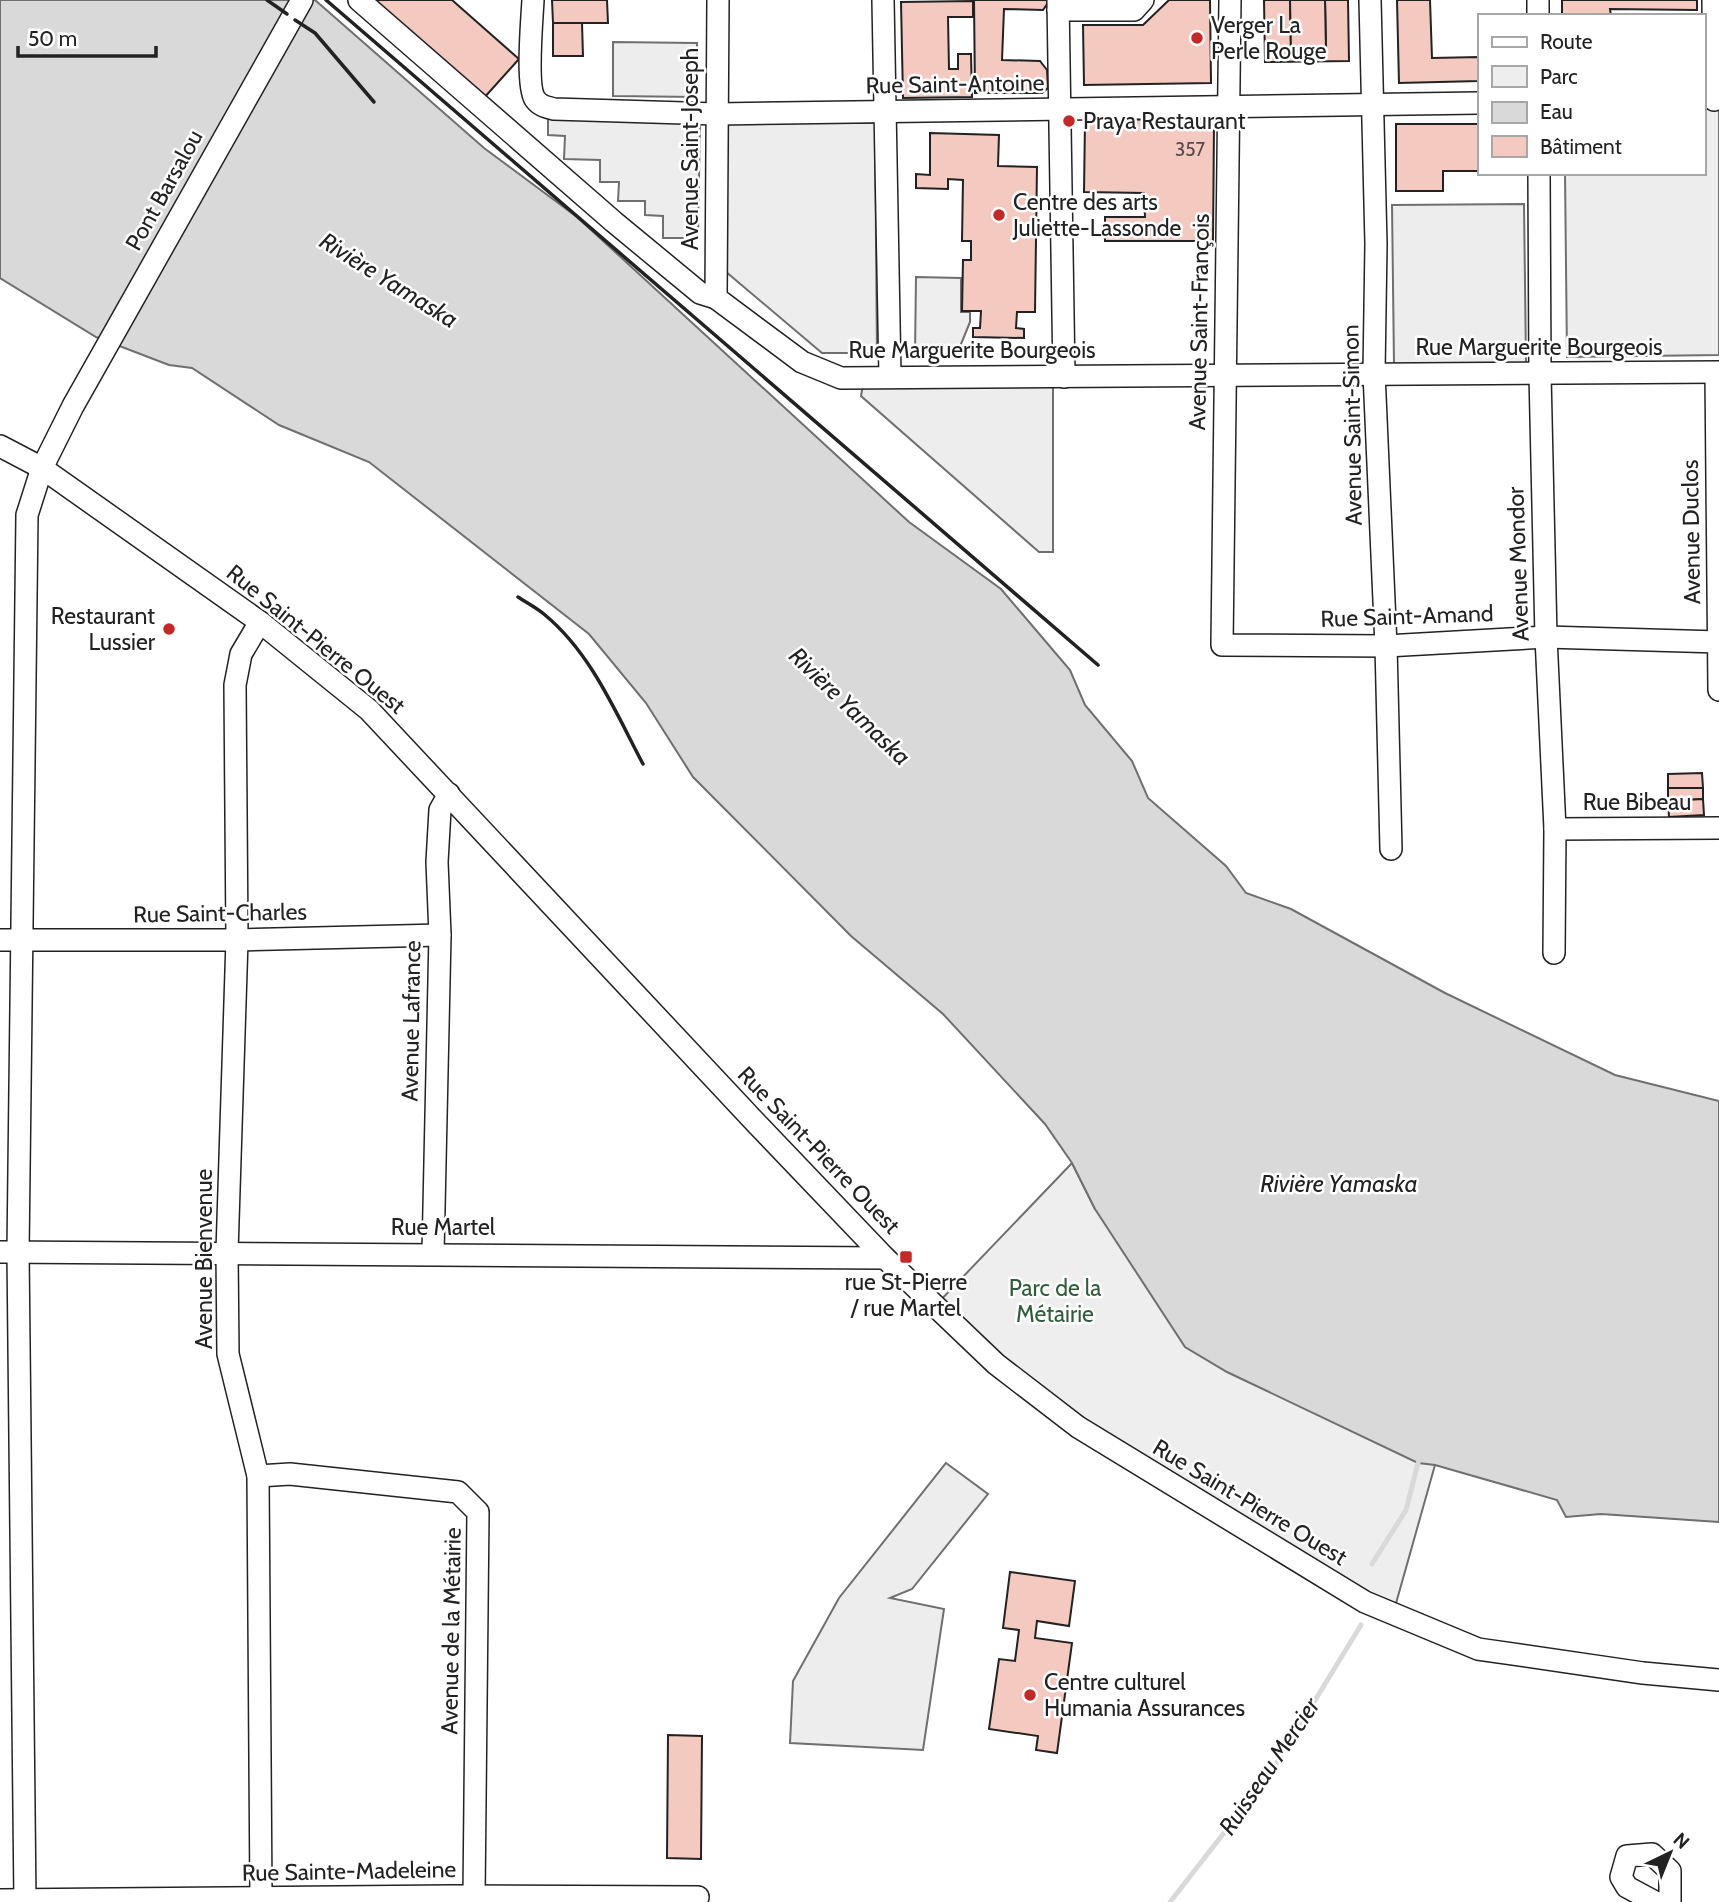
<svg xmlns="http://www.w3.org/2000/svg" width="1719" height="1902" viewBox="0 0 1719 1902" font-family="Cabin,sans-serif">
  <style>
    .green { fill: #eee; stroke: #6f6f6f; stroke-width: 2 }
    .parking { fill: #ededed; stroke: #6f6f6f; stroke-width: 2 }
    .water { fill: #d9d9d9; stroke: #6f6f6f; stroke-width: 2 }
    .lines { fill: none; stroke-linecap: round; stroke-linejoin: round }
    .stream { stroke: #d9d9d9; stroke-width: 5 }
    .building { fill: #f3c9c0; stroke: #222; stroke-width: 2 }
    .minor-casing { stroke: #222; stroke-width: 24 }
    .minor { stroke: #fff; stroke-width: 21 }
    .wall { stroke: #222; stroke-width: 3.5 }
    .poi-dot { fill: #c62828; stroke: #fff; stroke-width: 2.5 }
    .labels { text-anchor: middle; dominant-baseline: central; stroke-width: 5; stroke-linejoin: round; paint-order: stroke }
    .number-label { font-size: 19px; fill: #564c4a }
    .poi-label { font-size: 23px; fill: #222; stroke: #fff; text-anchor: start }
    .street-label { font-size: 23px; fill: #222; stroke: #fff }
    .park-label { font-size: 23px; fill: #2f5e38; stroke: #fff }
    .water-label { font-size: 24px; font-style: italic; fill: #222; stroke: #fff }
  </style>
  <rect width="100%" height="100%" fill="#fff"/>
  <!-- green -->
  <g class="green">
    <polygon points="916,277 961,278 961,312 970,312 970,322 957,354 915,353"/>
    <polygon points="1072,1163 1095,1209 1435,1465 1393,1614 1163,1480 935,1306"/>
  </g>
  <!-- parking -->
  <g class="parking">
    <polygon points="613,42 697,43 696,97 613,96"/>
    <polygon points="1703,109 1719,109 1719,355 1567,357 1565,173 1703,173"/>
    <polygon points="548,116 700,119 698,238 663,238 663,216 645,215 645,201 618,201 619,182 600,182 600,160 564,159 565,136 548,135"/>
    <polygon points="724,123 875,123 877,353 822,353 725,271"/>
    <polygon points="1524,204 1526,363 1394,364 1392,205"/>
    <polygon points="864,379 1053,379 1053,552 1039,552 861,396"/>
    <polygon points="946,1463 988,1494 912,1589 890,1598 944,1609 923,1750 790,1743 793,1681 839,1598"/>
  </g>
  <!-- water -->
  <polygon class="water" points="0,0 315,0 484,148 577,217 909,522 1001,589 1070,670 1085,705 1132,761 1148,798 1226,866 1246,893 1291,909 1445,993 1615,1075 1719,1101 1719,1522 1601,1514 1566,1517 1557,1500 1435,1465 1418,1463 1227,1372 1185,1347 1095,1209 1072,1163 1045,1124 943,1014 851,936 693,777 646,703 589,634 369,462 279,425 192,368 169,365 96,337 0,278"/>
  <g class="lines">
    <!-- stream -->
    <g class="stream">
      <polyline points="1372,1564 1406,1510 1418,1463"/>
      <polyline points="1170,1902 1270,1774 1361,1625"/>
    </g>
  </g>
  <!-- building -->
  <g class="building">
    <polygon points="371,0 452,0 519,59 483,99"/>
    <polygon points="552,0 607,0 608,23 553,23"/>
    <polygon points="974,0 1050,0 1043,10 1004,9 1002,60 1040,61 1047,70 1048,88 1042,93 975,93"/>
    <polygon points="1169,0 1210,0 1211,83 1084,85 1083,25 1143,25"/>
    <polygon points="1264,0 1290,0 1291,51 1326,50 1325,0 1348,0 1349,61 1265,62"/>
    <polygon points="1290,0 1325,0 1326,50 1291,51"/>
    <polygon points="1397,0 1430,0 1432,58 1479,57 1479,81 1399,83"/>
    <polygon points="1562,0 1697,0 1697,10 1610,9 1611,16 1562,16"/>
    <polygon points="973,1 973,17 948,17 949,69 958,69 958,54 971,54 972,97 903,98 901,2"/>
    <polygon points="553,23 582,23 583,56 553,56"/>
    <polygon points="1205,119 1214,125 1213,241 1105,241 1105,217 1145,217 1144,193 1084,192 1085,120"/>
    <polygon points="1396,124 1479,124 1479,171 1443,171 1443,191 1396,191"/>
    <polygon points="930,133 999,135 998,166 1037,167 1035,312 1017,312 1016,328 1024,329 1024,338 973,337 973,328 980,328 981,311 962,311 963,260 971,260 971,241 962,241 963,180 948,179 948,189 916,188 916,174 930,175"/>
    <polygon points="1702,773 1703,788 1668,788 1668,774"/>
    <polygon points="1668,788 1703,788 1703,799 1668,801"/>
    <polygon points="1703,799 1704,815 1669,817 1668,801"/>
    <polygon points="1010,1572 1075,1581 1069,1626 1037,1621 1035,1638 1072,1643 1057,1753 1036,1750 1038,1736 989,1729 999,1659 1015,1661 1019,1630 1003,1628"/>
    <polygon points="668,1735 702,1736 701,1859 667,1858"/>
  </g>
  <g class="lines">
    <defs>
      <g id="minor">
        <polyline points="359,0 614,222 700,293 716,298 802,362 841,378 1719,372"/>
        <path d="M533 0C532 19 526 86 535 99 540 106 546 107 554 109L717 114 1479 103"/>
        <polyline points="883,0 890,376"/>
        <polyline points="1058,0 1064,377"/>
        <polyline points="1230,0 1222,645 1386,646 1546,637 1719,642"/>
        <polyline points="1370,0 1376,244 1374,373 1386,646 1391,849"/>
        <polyline points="1538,0 1538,16"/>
        <polyline points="1713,0 1714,100"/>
        <polyline points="1058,10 1134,10 1143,0"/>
        <polyline points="1539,173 1540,374 1546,637 1555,829 1554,953"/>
        <polyline points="716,298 718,0"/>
        <polyline points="1716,373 1719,690"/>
        <polyline points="0,446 42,468 260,622 369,710 756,1123 885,1258 996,1364 1078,1427 1365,1602 1478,1649 1643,1673 1719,1680"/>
        <polyline points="260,622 241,654 235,685 237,940 227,1252 228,1354 258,1476 261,1899"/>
        <polyline points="1555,829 1719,828"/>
        <polyline points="0,940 237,940 440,935"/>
        <polyline points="0,1252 885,1258"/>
        <polyline points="433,1253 440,935 437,862 440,810 449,794"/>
        <polyline points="258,1476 290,1474 458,1492 478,1512 474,1896"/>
        <polyline points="0,1900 452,1896 698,1897"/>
        <polyline points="25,1902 18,1252 27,515 42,468 73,406 302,0"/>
        <polyline points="1655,1902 1627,1887 1621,1877 1627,1856 1652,1854 1670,1871 1670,1902"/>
      </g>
    </defs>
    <!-- minor casing -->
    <use href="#minor" class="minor-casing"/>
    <!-- minor -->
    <use href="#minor" class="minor"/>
    <!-- wall -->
    <g class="wall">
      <polyline points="267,0 287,14"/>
      <polyline points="326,0 1098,665"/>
      <polyline points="295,20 315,33 374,102"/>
      <path d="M518 597C527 603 537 608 545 615 591 653 616 713 643 764"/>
    </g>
  </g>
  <!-- markers -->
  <g class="poi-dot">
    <circle cx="1197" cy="38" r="7"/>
    <circle cx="1069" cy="121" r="7"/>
    <circle cx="999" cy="215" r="7"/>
    <circle cx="169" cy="629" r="7"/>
    <rect x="899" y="1250" width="14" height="14" rx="3.5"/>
    <circle cx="1030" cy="1695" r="7"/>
  </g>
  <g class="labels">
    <!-- number labels -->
    <g class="number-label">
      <text x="1190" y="149">357</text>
    </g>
    <!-- poi labels -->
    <g class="poi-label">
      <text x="1211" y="25">Verger La<tspan x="1211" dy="26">Perle Rouge</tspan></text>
      <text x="1083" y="121">Praya Restaurant</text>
      <text x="1013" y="202">Centre des arts<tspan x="1013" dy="26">Juliette-Lassonde</tspan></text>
      <text x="155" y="616" text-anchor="end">Restaurant<tspan x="155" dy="26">Lussier</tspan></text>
      <text x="906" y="1282" text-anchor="middle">rue St-Pierre<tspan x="906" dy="26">/ rue Martel</tspan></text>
      <text x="1044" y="1682">Centre culturel<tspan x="1044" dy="26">Humania Assurances</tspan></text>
    </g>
    <!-- street labels -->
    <g class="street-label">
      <text transform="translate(955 84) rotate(-1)">Rue Saint-Antoine</text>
      <text transform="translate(690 149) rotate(-90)">Avenue Saint-Joseph</text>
      <text transform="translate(164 190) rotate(-61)">Pont Barsalou</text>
      <text transform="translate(1199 322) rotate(-89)">Avenue Saint-François</text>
      <text x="1539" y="347">Rue Marguerite Bourgeois</text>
      <text x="972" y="350">Rue Marguerite Bourgeois</text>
      <text transform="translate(1352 425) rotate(-91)">Avenue Saint-Simon</text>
      <text transform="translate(1691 532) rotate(-91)">Avenue Duclos</text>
      <text transform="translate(1518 564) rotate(-92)">Avenue Mondor</text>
      <text transform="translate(1407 616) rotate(-2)">Rue Saint-Amand</text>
      <text transform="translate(316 639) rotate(39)">Rue Saint-Pierre Ouest</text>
      <text x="1637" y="802">Rue Bibeau</text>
      <text transform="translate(220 913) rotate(-1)">Rue Saint-Charles</text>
      <text transform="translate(411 1021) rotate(-89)">Avenue Lafrance</text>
      <text transform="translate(819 1150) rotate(46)">Rue Saint-Pierre Ouest</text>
      <text x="443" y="1227">Rue Martel</text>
      <text transform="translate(204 1259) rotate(-90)">Avenue Bienvenue</text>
      <text transform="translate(1250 1502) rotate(31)">Rue Saint-Pierre Ouest</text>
      <text transform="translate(451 1631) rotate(-89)">Avenue de la Métairie</text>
      <text transform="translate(349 1871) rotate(-1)">Rue Sainte-Madeleine</text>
    </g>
    <!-- park labels -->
    <g class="park-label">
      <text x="1055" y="1288">Parc de la<tspan x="1055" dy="26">Métairie</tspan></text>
    </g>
    <!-- water labels -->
    <g class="water-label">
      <text transform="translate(389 280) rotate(32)">Rivière Yamaska</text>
      <text transform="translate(850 706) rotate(44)">Rivière Yamaska</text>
      <text x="1339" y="1183">Rivière Yamaska</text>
      <text transform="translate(1269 1766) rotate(-56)">Ruisseau Mercier</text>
    </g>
  </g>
  <!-- legend -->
  <rect x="1478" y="14" width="228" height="161" fill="#ffffff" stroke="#a7a7a7" stroke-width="2"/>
  <rect x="1492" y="37" width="35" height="10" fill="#ffffff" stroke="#a7a7a7" stroke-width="2"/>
  <text x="1540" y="49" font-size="21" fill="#222222">Route</text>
  <rect x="1492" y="66" width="35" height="21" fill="#eeeeee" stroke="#a7a7a7" stroke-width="2"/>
  <text x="1540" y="84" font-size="21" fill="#222222">Parc</text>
  <rect x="1492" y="102" width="35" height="21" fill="#d9d9d9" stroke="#a7a7a7" stroke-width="2"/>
  <text x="1540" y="119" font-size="21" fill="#222222">Eau</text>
  <rect x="1492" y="136" width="35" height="21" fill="#f3c9c0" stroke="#a7a7a7" stroke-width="2"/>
  <text x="1540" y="154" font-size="21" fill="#222222">Bâtiment</text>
  <!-- north arrow -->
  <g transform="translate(1670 1853) rotate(43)" stroke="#ffffff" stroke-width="5" paint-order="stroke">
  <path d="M0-5L12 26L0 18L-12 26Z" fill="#222222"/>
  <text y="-10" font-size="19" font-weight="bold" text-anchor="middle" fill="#222222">N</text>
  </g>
  <!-- scale -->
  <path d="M18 46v10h138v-10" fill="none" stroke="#222222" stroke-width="3.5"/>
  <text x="28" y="46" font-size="21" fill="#222222" stroke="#ffffff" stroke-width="5" paint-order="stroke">50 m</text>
</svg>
